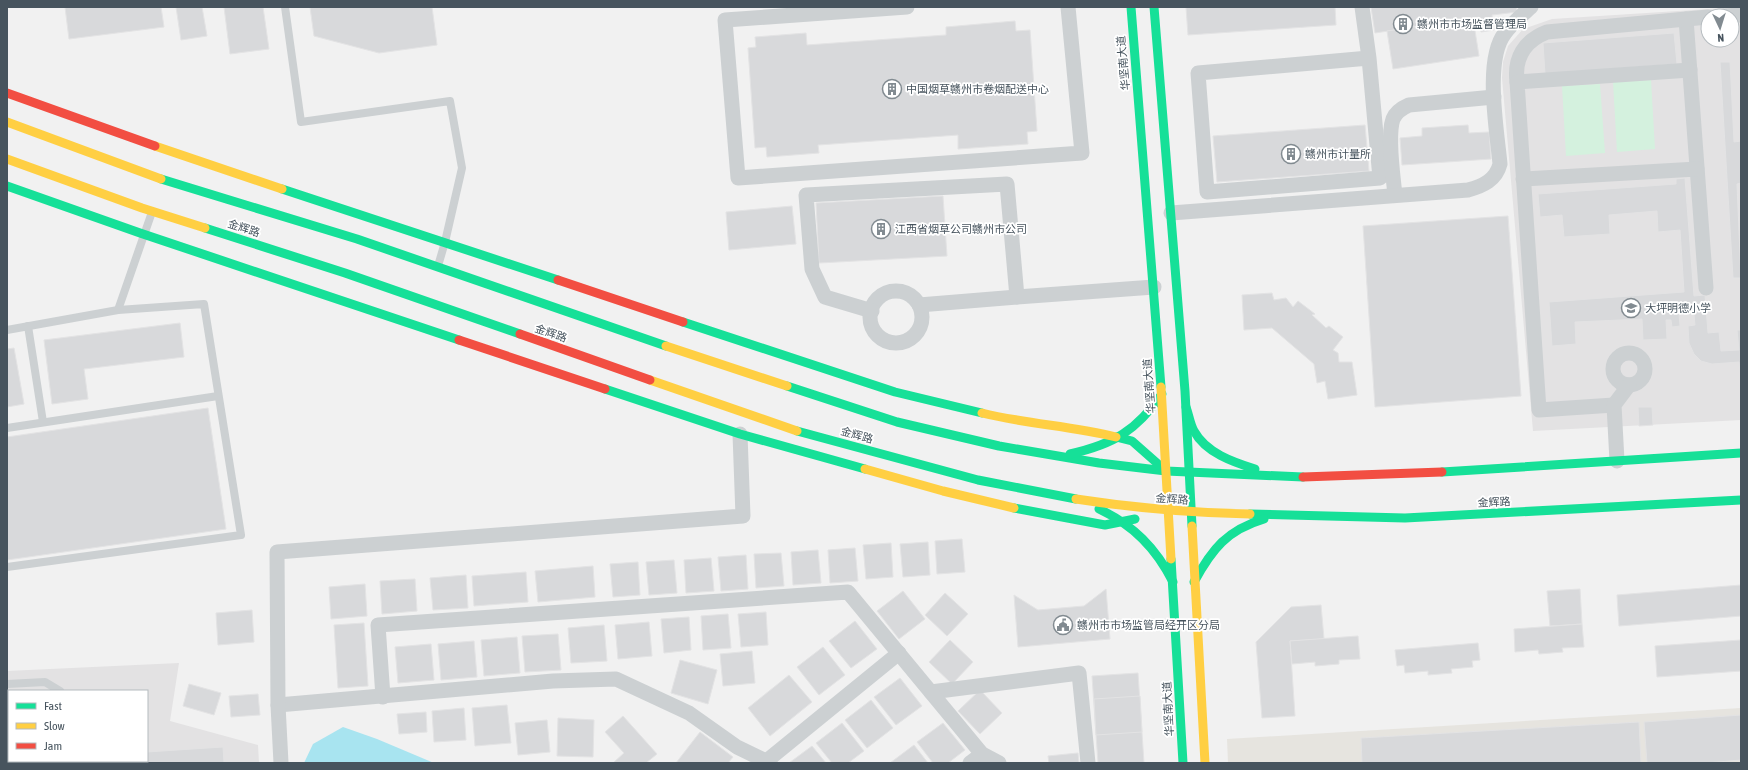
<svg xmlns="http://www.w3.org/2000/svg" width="1748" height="770" viewBox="0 0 1748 770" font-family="'Asap Condensed','Noto Sans SC',sans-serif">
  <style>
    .commercial { fill: #e6e4df }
    .education { fill: #e3e2e3; fill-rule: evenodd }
    .green { fill: #d4f1de }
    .water { fill: #a8e4f0 }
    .building { fill: #d8d9db; stroke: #e3e3e4 }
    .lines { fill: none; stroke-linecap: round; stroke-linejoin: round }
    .lane { stroke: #ccd0d2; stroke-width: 8 }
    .street { stroke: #ccd0d2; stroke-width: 15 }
    .fast { stroke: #16e098; stroke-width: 9 }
    .slow { stroke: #ffcf43; stroke-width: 9 }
    .jam { stroke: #f24e42; stroke-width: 9 }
    .labels { text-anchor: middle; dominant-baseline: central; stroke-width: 3.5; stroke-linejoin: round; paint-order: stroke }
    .poi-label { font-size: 11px; fill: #47545e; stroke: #fff; text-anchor: start }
    .street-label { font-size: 11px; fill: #47545e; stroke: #fff }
  </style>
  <rect width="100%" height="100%" fill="#f1f1f1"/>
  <!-- commercial -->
  <polygon class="commercial" points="1741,708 1741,763 1228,763 1227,739"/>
  <!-- education -->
  <g class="education">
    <path d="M1741 7V420L1533 431 1502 78 1503 62 1508 46 1523 29 1552 19ZM1708 16H1732V40H1708Z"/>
    <path d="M179 663 170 721 258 745 259 763H7V671ZM9 691H147V761H9Z"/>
  </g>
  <!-- green -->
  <g class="green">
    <polygon points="1651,80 1655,149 1617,152 1613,82"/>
    <polygon points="1600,84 1605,153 1566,156 1562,86"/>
    <polygon points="7,704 9,704 9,761 49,761 49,763 7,763"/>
  </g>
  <!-- water -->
  <polygon class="water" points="343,727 377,739 434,763 304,763 313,744"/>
  <!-- building -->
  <g class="building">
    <polygon points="65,7 161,7 164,27 69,39"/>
    <polygon points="176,7 202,7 207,36 181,40"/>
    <polygon points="224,7 263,7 269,49 230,54"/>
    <polygon points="310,7 432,7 437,45 379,53 314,36"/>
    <polygon points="1186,7 1335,7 1336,25 1188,35"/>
    <polygon points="1371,7 1516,7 1517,12 1492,15 1494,30 1481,32 1479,17 1375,33"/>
    <polygon points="1473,18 1479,56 1393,69 1387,31"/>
    <polygon points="1015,21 1016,31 1030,30 1037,131 1027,132 1028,144 958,149 958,135 818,145 819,153 767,157 766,147 755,148 748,48 756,47 755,37 806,33 807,45 946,35 946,27"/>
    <polygon points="1674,33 1677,64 1545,74 1543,43"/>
    <polygon points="1720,62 1730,62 1734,142 1741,141 1741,183 1737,184 1741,278 1733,278"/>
    <polygon points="1365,125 1369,171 1217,182 1213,136"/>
    <polygon points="1468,125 1469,133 1489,132 1491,159 1402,165 1400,138 1422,136 1422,128"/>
    <polygon points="1685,178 1694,296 1705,295 1708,333 1719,332 1721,351 1739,350 1737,330 1741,330 1741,382 1739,362 1712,364 1701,361 1694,354 1689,343 1688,326 1695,325 1694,314 1679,315 1680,326 1672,327 1671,320 1666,320 1667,339 1643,340 1642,319 1575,322 1576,344 1552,346 1549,302 1684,292 1680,230 1658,232 1657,211 1609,215 1610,234 1564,237 1562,215 1540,217 1538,194 1676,184 1676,179"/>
    <polygon points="943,196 947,256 819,263 816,203"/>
    <polygon points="792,206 796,244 729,250 726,212"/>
    <polygon points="1508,216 1521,396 1375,407 1363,226"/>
    <polygon points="1272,293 1274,300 1286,298 1293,307 1298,301 1315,314 1312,315 1326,328 1329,326 1343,337 1333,350 1338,353 1339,362 1352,362 1357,395 1328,399 1325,381 1317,383 1314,364 1272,328 1244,330 1242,295"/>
    <polygon points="180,323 184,357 84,369 88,399 52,404 44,340"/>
    <polygon points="14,348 24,404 7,407 7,349"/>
    <polygon points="1638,407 1652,407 1653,425 1639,426"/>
    <polygon points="208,408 226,529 7,560 7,437"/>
    <polygon points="962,539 965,572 937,574 935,541"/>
    <polygon points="928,542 930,575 903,577 900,544"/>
    <polygon points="891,543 893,577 866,579 863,545"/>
    <polygon points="855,548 858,581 830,583 828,550"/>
    <polygon points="818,550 821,583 793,585 791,552"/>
    <polygon points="781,553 784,586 756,588 754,554"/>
    <polygon points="746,555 748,589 721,591 718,557"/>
    <polygon points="711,558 714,591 686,593 684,560"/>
    <polygon points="674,560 677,593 649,595 646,562"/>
    <polygon points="638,562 640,595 613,597 610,564"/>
    <polygon points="593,566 595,597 538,602 535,571"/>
    <polygon points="526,572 528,602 474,606 472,576"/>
    <polygon points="466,575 468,608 433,610 430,578"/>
    <polygon points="415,579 417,611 382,614 380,581"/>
    <polygon points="365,584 367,616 331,619 329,587"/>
    <polygon points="1741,585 1741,616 1619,626 1617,595"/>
    <polygon points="1106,589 1110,639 1018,647 1014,595 1038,610 1084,606"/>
    <polygon points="1580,589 1582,624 1550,626 1547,591"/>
    <polygon points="903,591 925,619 899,639 877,611"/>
    <polygon points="945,593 968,614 947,636 925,615"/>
    <polygon points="1321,605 1324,639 1290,641 1295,716 1262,718 1256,642 1291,607"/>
    <polygon points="252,610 254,642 218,645 216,613"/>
    <polygon points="766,612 768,645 741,647 738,614"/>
    <polygon points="728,614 731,648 703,650 701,616"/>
    <polygon points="689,617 691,650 664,653 661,619"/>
    <polygon points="855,621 877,649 851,668 829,641"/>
    <polygon points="649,622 652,656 618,659 615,625"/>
    <polygon points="364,623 368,686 338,688 334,625"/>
    <polygon points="1582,624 1584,647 1562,648 1563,652 1539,654 1538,650 1515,652 1514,629"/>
    <polygon points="604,625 607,661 571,663 568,628"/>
    <polygon points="558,634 561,670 525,672 522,636"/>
    <polygon points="1358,636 1360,659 1339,660 1339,664 1315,666 1315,662 1292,664 1290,641"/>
    <polygon points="517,637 520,673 484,676 481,640"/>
    <polygon points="950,640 973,662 952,684 929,662"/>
    <polygon points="1741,640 1741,671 1657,677 1655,646"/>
    <polygon points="474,641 477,677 441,680 438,644"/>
    <polygon points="1478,643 1480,660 1472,661 1473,667 1451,669 1452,673 1428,675 1428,671 1405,673 1404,665 1397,666 1395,650"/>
    <polygon points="431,644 434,680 398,683 395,647"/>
    <polygon points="823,647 845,675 819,695 797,667"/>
    <polygon points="752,651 755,683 723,686 720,654"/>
    <polygon points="680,660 717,670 708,704 671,693"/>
    <polygon points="1138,673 1144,763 1098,763 1092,676"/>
    <polygon points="789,675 812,702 770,736 748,708"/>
    <polygon points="900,678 922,706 896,725 874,697"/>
    <polygon points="189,684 221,693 214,715 183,706"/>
    <polygon points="980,690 1002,713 980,734 958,711"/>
    <polygon points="258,694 260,715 231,717 229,696"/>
    <polygon points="1140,696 1142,732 1096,735 1094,699"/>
    <polygon points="871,700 893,728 867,748 845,720"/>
    <polygon points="507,705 511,743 475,746 472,708"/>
    <polygon points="464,708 466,740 434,742 432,711"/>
    <polygon points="426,712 427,732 399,734 397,714"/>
    <polygon points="1741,715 1741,760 1706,763 1647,763 1644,722"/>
    <polygon points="623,716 657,754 646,763 613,763 624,753 605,732"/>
    <polygon points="558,718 594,720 593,757 557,756"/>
    <polygon points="547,720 550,752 518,755 515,723"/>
    <polygon points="1639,722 1641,763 1362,763 1361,738"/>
    <polygon points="842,723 864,751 848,763 832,763 816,743"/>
    <polygon points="943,723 965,750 948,763 933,763 917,742"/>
    <polygon points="700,732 733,757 728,763 676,763"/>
    <polygon points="914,745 928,763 890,763"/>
    <polygon points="812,746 826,763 789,763"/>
    <polygon points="223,747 224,763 111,763 111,761 147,761 147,752"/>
    <polygon points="1078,753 1079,763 1049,763 1048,756"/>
  </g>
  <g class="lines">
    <!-- lane -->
    <g class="lane">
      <polyline points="285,7 301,122 450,101 462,168 445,242 438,266"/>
      <polyline points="118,310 152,212"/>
      <polyline points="28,326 43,422"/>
      <polyline points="7,330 118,310 204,304 241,535 7,567"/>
      <polyline points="7,428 218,396"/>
      <polyline points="7,684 45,682 60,691"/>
      <polyline points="77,761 78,763"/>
    </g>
    <!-- street -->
    <g class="street">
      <polyline points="907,7 725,20 738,178 1082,153 1068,7"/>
      <polyline points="1362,7 1369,58 1380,178 1207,192 1198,73 1369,58"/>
      <polyline points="1724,16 1741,15"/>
      <polyline points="1686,19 1706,288"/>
      <path d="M1517 82C1514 58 1524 41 1547 32L1708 17"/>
      <polyline points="1523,179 1697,169"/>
      <path d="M1395 195C1393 175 1387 136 1393 119 1396 112 1402 108 1409 105L1494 97"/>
      <path d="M1171 213 1468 190C1483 186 1496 180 1500 164 1497 131 1484 59 1505 33 1512 23 1522 15 1531 7"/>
      <circle cx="896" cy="317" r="26"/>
      <polyline points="919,305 1017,297"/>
      <polyline points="872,311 825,297 812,269 806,195 1007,184 1017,297 1154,287"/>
      <circle cx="1629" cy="369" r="16"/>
      <polyline points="1614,405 1539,410 1517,82 1690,70"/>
      <polyline points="1617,461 1614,405 1629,385"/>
      <polyline points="931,692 1079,673 1088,763"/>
      <polyline points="383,697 378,625 848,592 982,754 999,763"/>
      <polyline points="278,705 553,681 616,679 689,713 737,747 770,763"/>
      <polyline points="281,763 278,705 277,552 743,516 740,434"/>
      <polyline points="764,763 899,653"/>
      <polyline points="970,763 982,754"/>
    </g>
    <!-- fast -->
    <g class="fast">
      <polyline points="1131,7 1161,387"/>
      <polyline points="1154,7 1185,391 1192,526"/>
      <polyline points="161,179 357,239 666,346"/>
      <polyline points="7,186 140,233 459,340"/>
      <polyline points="282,189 558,280"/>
      <polyline points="205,228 345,273 520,334"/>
      <polyline points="683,322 895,392 982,413"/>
      <polyline points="787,386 897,422 999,446 1099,463 1166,471 1303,477"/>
      <polyline points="605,389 740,434 865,469"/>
      <path d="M1186 407C1189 415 1190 424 1194 431 1206 453 1233 462 1255 469"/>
      <polyline points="797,431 978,480 1076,499"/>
      <polyline points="1116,437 1132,441 1166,471"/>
      <path d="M1070 454C1114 444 1136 431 1162 394"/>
      <polyline points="1442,472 1741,453"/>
      <polyline points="1014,508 1105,525 1135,519"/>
      <path d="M1099 509C1133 525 1156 548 1173 582"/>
      <polyline points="1250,514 1405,518 1741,500"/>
      <polyline points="1171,559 1183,763"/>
      <path d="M1194 582C1212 549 1227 530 1264 519"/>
    </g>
    <!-- slow -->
    <g class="slow">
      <polyline points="7,122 161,179"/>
      <polyline points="155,146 282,189"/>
      <polyline points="7,159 142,208 205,228"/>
      <polyline points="666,346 787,386"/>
      <polyline points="650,380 797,431"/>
      <polyline points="1161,387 1171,559"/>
      <path d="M982 413C1026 424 1072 426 1116 437"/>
      <polyline points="865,469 943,491 1014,508"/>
      <path d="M1076 499C1134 508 1191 513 1250 514"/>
      <polyline points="1192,526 1205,763"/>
    </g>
    <!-- jam -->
    <g class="jam">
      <polyline points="7,93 155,146"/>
      <polyline points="558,280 683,322"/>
      <polyline points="520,334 650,380"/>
      <polyline points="459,340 605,389"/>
      <polyline points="1303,477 1442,472"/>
    </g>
  </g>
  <!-- icons -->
  <defs>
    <symbol id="building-ring" viewBox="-11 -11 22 22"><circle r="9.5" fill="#fff" stroke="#828b91" stroke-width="1.5"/><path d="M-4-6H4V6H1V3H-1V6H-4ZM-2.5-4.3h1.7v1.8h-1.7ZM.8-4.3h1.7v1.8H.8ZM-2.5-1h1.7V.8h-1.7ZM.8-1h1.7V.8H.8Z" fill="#828b91"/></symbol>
    <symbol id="school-ring" viewBox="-11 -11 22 22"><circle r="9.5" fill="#fff" stroke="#828b91" stroke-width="1.5"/><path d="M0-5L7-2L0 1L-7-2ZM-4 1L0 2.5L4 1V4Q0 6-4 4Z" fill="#828b91"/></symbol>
    <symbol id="civic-ring" viewBox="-11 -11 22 22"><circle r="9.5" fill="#fff" stroke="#828b91" stroke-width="1.5"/><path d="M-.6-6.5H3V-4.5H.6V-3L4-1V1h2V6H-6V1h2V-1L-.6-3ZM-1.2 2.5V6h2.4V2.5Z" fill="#828b91"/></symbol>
  </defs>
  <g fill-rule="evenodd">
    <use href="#building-ring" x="1392" y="13" width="22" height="22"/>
    <use href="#building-ring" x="881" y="78" width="22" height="22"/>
    <use href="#building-ring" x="1280" y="143" width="22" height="22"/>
    <use href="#building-ring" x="870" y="218" width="22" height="22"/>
    <use href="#school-ring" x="1620" y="297" width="22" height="22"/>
    <use href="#civic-ring" x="1052" y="614" width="22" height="22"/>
  </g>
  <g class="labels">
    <!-- poi labels -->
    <g class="poi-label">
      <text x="1417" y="24">赣州市市场监督管理局</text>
      <text x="906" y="89">中国烟草赣州市卷烟配送中心</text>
      <text x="1305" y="154">赣州市计量所</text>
      <text x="895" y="229">江西省烟草公司赣州市公司</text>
      <text x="1645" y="308">大坪明德小学</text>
      <text x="1077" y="625">赣州市市场监管局经开区分局</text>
    </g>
    <!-- street labels -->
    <g class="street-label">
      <text transform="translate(1123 63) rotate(-95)">华坚南大道</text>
      <text transform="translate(244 228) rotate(18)">金辉路</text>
      <text transform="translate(551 333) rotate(19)">金辉路</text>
      <text transform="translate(1149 386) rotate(-94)">华坚南大道</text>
      <text transform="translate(857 435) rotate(16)">金辉路</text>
      <text transform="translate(1172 499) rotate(4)">金辉路</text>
      <text transform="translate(1494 502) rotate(-3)">金辉路</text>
      <text transform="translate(1168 709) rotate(-93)">华坚南大道</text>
    </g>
  </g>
  <!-- border -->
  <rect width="1748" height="770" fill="none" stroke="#47545e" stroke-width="16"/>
  <!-- legend -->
  <rect x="8" y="690" width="140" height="72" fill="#ffffff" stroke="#b5bbbf"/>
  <rect x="16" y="703" width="20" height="6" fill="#16e098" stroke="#b5bbbf"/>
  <text x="44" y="710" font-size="12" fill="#47545e">Fast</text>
  <rect x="16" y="723" width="20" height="6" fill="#ffcf43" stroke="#b5bbbf"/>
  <text x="44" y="730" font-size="12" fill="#47545e">Slow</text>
  <rect x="16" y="743" width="20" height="6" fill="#f24e42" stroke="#b5bbbf"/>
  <text x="44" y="750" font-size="12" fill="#47545e">Jam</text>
  <!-- north arrow -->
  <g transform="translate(1720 28) rotate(176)"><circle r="19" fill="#ffffff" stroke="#b5bbbf"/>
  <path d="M0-3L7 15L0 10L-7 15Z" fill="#828b91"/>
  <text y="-6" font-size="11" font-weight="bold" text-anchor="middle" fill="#47545e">N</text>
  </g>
</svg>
